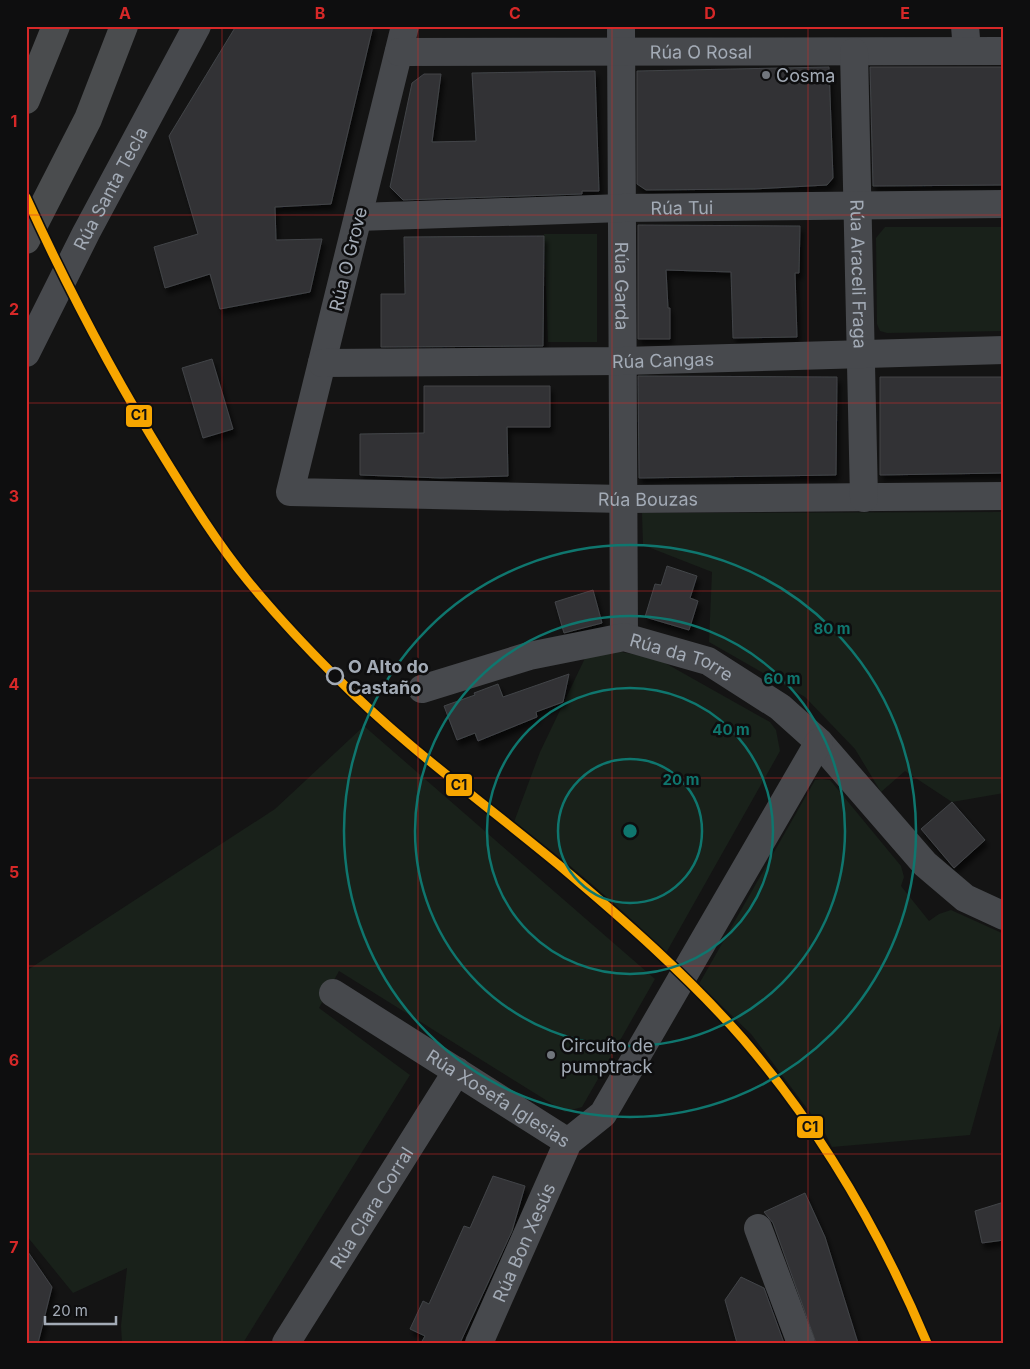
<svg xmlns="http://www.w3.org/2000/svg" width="1030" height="1369" viewBox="0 0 1030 1369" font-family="Inter,sans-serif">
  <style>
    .green { fill: #19211a }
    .building { fill: #323335; stroke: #424448; filter: url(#shadow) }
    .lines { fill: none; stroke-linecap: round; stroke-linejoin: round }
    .minor { stroke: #47494d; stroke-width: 28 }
    .highway { stroke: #4a4c4e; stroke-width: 28 }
    .rail-1-casing { stroke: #0e0e0f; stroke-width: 12 }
    .rail-1 { stroke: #f7a600; stroke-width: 9 }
    .grid { fill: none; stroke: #d62828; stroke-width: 1; stroke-opacity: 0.55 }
    .ring { fill: none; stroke: #0f766e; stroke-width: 2.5 }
    .poi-dot { fill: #71767d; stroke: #0e0e0f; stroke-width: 2 }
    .stop-dot { fill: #0e0e0f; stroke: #a3abb6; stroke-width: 2.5 }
    .labels { text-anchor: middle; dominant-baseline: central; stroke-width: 5; stroke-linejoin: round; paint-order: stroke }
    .street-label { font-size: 18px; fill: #a3abb6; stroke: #0e0e0f }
    .poi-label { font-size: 18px; fill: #a3abb6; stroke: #0e0e0f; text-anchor: start }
    .stop-label { font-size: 18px; font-weight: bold; fill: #a3abb6; stroke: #0e0e0f; text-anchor: start }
    .centre { fill: #0f766e; stroke: #0e0e0f; stroke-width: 2.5 }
    .ring-label { font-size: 15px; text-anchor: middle; font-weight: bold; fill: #0f766e; stroke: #0e0e0f; stroke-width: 5; stroke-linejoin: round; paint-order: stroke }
    .line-badge { stroke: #0e0e0f; stroke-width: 2 }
    .pale-badge-label { font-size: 14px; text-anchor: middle; font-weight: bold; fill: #111 }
    .neatline { fill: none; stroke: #d62828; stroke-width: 2 }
    .grid-label { font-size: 16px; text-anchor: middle; font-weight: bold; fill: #d62828 }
  </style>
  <defs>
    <filter id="shadow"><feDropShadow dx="3" dy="5.5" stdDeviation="2.5" flood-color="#0009"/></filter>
  </defs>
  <rect width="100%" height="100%" fill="#141414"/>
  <!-- green -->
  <g class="green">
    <polygon points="885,227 1004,227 1004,331 887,333 880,331 877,324 876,238"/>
    <polygon points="544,234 597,234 597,342 548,342"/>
    <polygon points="1004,512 1004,793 952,802 905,771 881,792 855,749 805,697 709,642 712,572 643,545 642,513"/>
    <path d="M611 650 658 659 770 722 776 730 780 751 666 953C619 905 567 862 514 822L540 752 587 654Z"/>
    <polygon points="364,726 655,979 582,1107 565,1112 339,971 319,1008 410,1075 243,1343 122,1343 121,1326 127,1268 73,1293 26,1235 26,971 275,809"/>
    <polygon points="822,779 830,780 901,866 904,877 901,886 929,921 939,914 951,910 1004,934 1004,1012 970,1135 832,1147 824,1131 751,1034 699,984 815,780"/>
  </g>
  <!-- building -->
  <g class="building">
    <polygon points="236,26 373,26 331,204 275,207 276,240 322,239 310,292 220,309 210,274 165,288 154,247 198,234 169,136"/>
    <polygon points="829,67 833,178 827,185 754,189 646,190 637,184 637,71"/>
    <polygon points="870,67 1004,67 1004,185 873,186"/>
    <polygon points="595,71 599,191 582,191 582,194 403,200 390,187 412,83 424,74 441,74 432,142 476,141 472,73"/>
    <polygon points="638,225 800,226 799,273 795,273 797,337 733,338 731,272 666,270 668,308 670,308 670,339 638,339"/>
    <polygon points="544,236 543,346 381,347 381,294 405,294 404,237"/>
    <polygon points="212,359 233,429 203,438 182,368"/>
    <polygon points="638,376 837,377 836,475 639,478"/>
    <polygon points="880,377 1004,377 1004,473 880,475"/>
    <polygon points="424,386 550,386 550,427 507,427 508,476 441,478 360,475 360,434 424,433"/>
    <polygon points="667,566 697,576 690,598 698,601 689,630 645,617 655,584 661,585"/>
    <polygon points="593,590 602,623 564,633 555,602"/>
    <polygon points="569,674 563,702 536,712 537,717 478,741 475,733 457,740 444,706 475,695 474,693 498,684 503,697"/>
    <polygon points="952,802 985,840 954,868 921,829"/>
    <polygon points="493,1176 525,1186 512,1231 460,1343 421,1343 425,1336 410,1329 423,1301 429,1304 464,1226 470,1228"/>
    <polygon points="805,1193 825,1237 858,1343 816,1343 773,1223 764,1212"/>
    <polygon points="1004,1202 1004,1240 982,1243 975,1211"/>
    <polygon points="26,1249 52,1287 38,1343 26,1343"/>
    <polygon points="741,1277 764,1288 784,1343 737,1343 725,1300"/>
  </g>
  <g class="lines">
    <!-- minor -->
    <g class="minor">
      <path id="s1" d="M405 26 290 492 623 499 1004 496"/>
      <path id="s2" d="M621 26 624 637"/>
      <polyline points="965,26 967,51"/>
      <path id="s3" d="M399 52 1004 51"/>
      <path id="s4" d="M854 52 864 498"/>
      <path id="s5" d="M358 217 622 208 1004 204"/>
      <path id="s6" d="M26 353 86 233 197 26"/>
      <path id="s7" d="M322 363 623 361 1004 350"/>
      <path id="s8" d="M422 689 529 656 624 637 708 661 780 707 819 742 925 864 965 898 1004 916"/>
      <path id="s9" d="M333 993 568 1142"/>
      <polyline points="758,1228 801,1343"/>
      <path id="s10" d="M286 1343 457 1071"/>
      <path id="s11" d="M479 1343 568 1142 603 1114 819 742"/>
    </g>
    <!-- highway -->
    <g class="highway">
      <polyline points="26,100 56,26"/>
      <polyline points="26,240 88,119 124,26"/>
    </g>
    <defs>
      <path id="rail-1" d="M26 197C67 287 113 375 165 459 191 501 217 543 248 581 275 614 304 645 334 675 403 745 484 803 560 866 624 920 688 976 743 1039 821 1130 881 1233 927 1343"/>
    </defs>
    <!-- rail-1 casing -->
    <use href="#rail-1" class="rail-1-casing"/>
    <!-- rail-1 -->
    <use href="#rail-1" class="rail-1"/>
  </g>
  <!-- grid -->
  <path class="grid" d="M222 26V1343M418 26V1343M612 26V1343M808 26V1343M26 215H1004M26 403H1004M26 591H1004M26 778H1004M26 966H1004M26 1154H1004"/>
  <!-- distance rings -->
  <g class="ring">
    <circle cx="630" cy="831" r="72"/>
    <circle cx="630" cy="831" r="143"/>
    <circle cx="630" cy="831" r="215"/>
    <circle cx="630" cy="831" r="286"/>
  </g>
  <!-- markers -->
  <g class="poi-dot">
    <circle cx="766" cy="75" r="5"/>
    <circle cx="551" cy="1055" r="5"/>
  </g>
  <circle class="stop-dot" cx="335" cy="676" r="8"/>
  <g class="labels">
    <!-- street labels -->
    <g class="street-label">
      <text stroke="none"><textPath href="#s3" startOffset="302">Rúa O Rosal</textPath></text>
      <text stroke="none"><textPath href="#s6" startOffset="185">Rúa Santa Tecla</textPath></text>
      <text stroke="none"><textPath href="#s5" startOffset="324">Rúa Tui</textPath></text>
      <text transform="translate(348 259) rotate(-76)">Rúa O Grove</text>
      <text stroke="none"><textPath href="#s4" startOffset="222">Rúa Araceli Fraga</textPath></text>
      <text stroke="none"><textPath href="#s2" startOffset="260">Rúa Garda</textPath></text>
      <text stroke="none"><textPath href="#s7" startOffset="341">Rúa Cangas</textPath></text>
      <text stroke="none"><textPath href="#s1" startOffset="838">Rúa Bouzas</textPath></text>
      <text stroke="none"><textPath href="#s8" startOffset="270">Rúa da Torre</textPath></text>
      <text stroke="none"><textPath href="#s9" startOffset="196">Rúa Xosefa Iglesias</textPath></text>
      <text stroke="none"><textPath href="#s10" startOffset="160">Rúa Clara Corral</textPath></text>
      <text stroke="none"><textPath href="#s11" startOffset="110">Rúa Bon Xesús</textPath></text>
    </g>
    <!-- poi labels -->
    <g class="poi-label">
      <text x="776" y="75">Cosma</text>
      <text x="561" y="1045">Circuíto de<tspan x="561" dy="21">pumptrack</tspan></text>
    </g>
    <!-- stop labels -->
    <g class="stop-label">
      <text x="348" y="666">O Alto do<tspan x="348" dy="21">Castaño</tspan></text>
    </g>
  </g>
  <circle cx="630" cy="831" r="8" class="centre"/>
  <g class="ring-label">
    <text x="832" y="634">80 m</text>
    <text x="782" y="684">60 m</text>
    <text x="731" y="735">40 m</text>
    <text x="681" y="785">20 m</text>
  </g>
  <g class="line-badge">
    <rect x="125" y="404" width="28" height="24" rx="5" fill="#f7a600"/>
    <rect x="445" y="773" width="28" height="24" rx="5" fill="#f7a600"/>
    <rect x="796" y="1115" width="28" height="24" rx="5" fill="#f7a600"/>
  </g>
  <g class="pale-badge-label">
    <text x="139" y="420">C1</text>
    <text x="459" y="790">C1</text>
    <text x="810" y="1132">C1</text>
  </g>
  <!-- border -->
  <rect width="1030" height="1369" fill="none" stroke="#0e0e0f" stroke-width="55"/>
  <!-- scale -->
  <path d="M45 1316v8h71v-8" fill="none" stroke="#a3abb6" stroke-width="2.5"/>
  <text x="52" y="1316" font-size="15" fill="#a3abb6" stroke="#0e0e0f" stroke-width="4" paint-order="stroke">20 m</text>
  <rect x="28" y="28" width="974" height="1314" class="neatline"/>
  <g class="grid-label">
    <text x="125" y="19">A</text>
    <text x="320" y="19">B</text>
    <text x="515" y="19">C</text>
    <text x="710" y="19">D</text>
    <text x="905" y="19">E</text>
    <text x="14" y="127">1</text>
    <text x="14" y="315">2</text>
    <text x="14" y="502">3</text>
    <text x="14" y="690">4</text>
    <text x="14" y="878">5</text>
    <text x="14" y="1066">6</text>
    <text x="14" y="1253">7</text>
  </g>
</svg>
